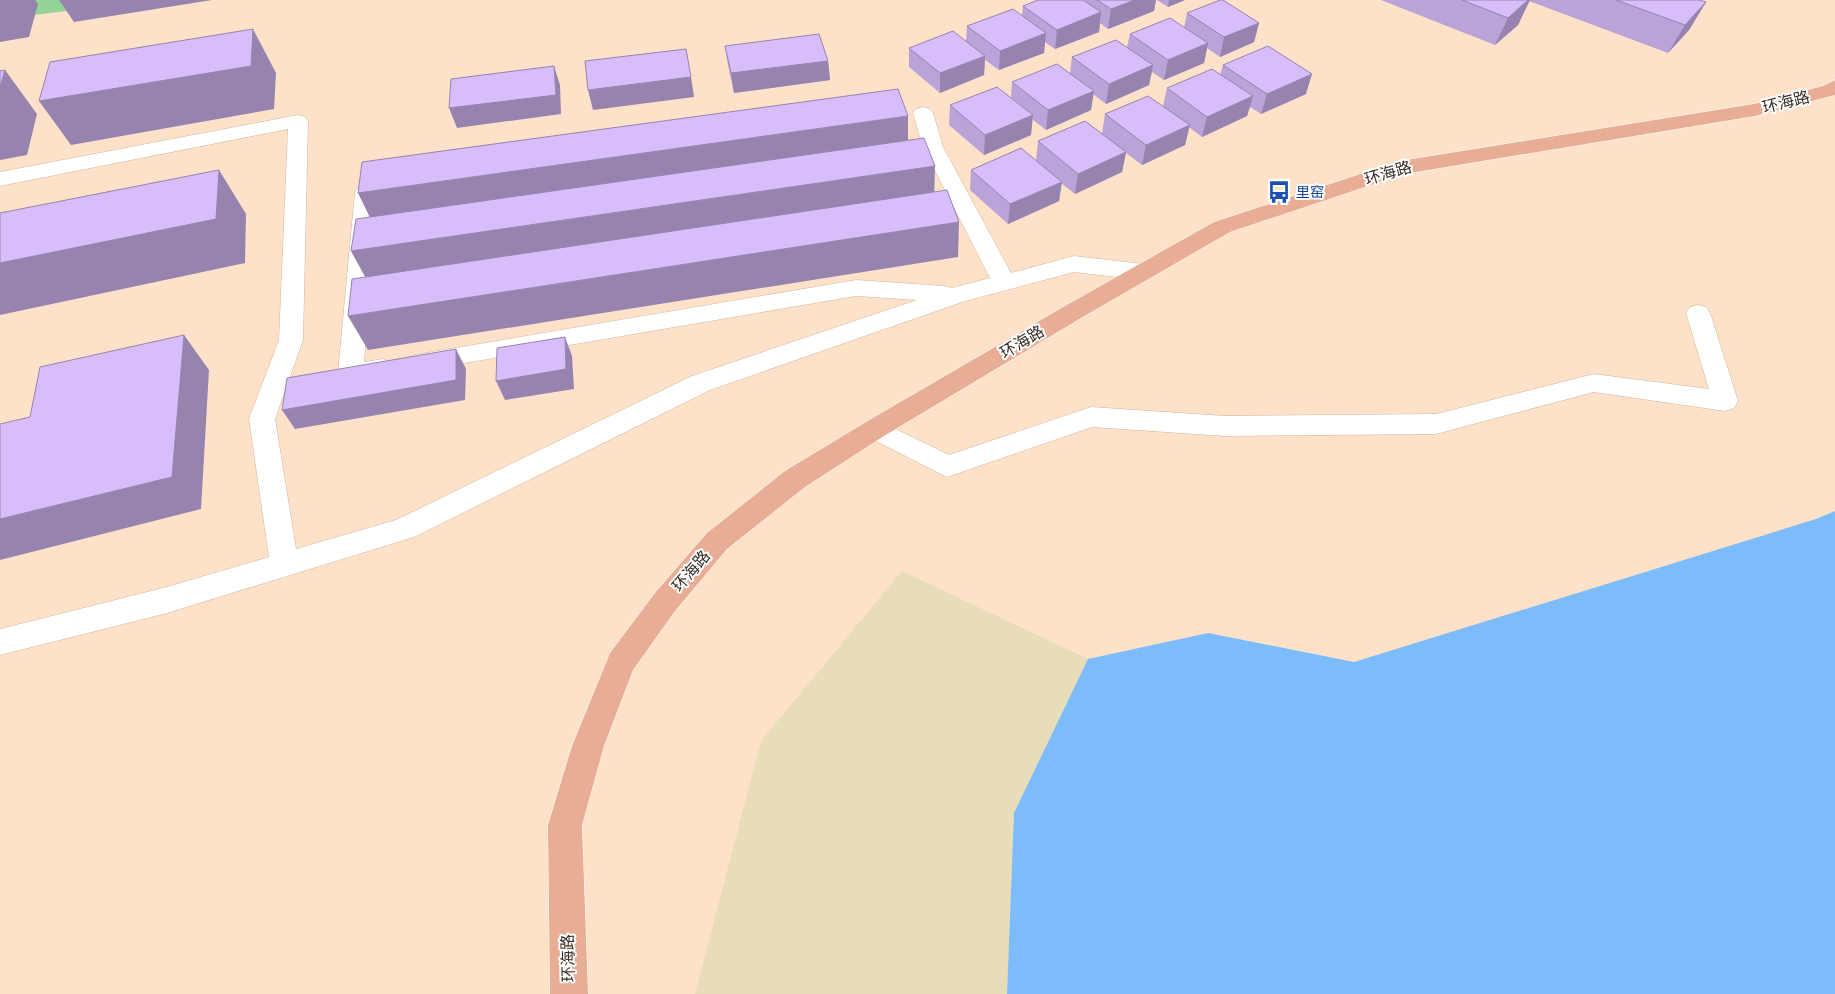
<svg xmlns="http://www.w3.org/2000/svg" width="1835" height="994" viewBox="0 0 1835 994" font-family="Roboto,'Noto Sans SC',sans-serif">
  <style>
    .green { fill: #95d496 }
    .sand { fill: #e7ddb8 }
    .water { fill: #7dbcfa }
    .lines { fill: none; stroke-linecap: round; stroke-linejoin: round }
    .street-casing { stroke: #d0b59d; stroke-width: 1 }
    .primary-casing { stroke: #fff; stroke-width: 1 }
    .street { fill: #fff; fill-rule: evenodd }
    .primary { fill: #e7ad95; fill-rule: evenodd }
    .wall { fill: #b9a3d7 }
    .shaded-wall { fill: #9684af }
    .building { fill: #d7bdfa; stroke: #9684af }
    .labels { text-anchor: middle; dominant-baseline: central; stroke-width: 4; stroke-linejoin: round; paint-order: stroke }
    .far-transit-label { font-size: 14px; fill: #164399; stroke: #fff; text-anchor: start }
    .street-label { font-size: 16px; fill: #392e25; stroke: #fff }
  </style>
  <rect width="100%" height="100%" fill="#fde1c9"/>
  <!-- green -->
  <polygon class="green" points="0,0 160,0 0,19"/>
  <!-- sand -->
  <polygon class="sand" points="902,571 1088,659 1014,813 1007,994 695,994 761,741"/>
  <!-- water -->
  <polygon class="water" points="1835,511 1835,994 1007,994 1014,813 1088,659 1208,633 1354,662 1816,519"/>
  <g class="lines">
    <defs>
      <g id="street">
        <polygon points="923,107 930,109 933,113 943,147 1011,273 1074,256 1143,264 1151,266 1155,272 1151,278 1143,280 1074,272 965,301 710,390 414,537 167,613 0,655 0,629 167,587 269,557 249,419 279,340 288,129 0,186 0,172 298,115 305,117 308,121 303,340 275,419 296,549 396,520 692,376 917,300 856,296 423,370 414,367 411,361 414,355 856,280 944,286 952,288 990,278 923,147 913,113 916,109"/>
        <polygon points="366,185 374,187 377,192 364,362 383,359 392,362 396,368 392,374 351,382 342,379 338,373 355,192 358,187"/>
        <polygon points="1698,305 1706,307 1710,313 1738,401 1734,408 1725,411 1594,392 1436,434 1225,436 1092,427 947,477 866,436 862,429 866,422 875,419 949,455 1091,407 1225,416 1436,414 1594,374 1709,389 1686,313 1690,307"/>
      </g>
      <polygon id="primary" points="1835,80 1835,95 1755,116 1404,174 1230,232 1081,318 884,436 805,487 727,549 675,611 633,670 604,746 582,825 588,994 550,994 548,825 572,746 606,663 610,653 655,593 707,533 785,471 866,422 1065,306 1214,222 1400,161 1754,104 1823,86"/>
    </defs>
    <!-- street casing -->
    <use href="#street" class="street-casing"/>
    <!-- primary casing -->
    <use href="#primary" class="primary-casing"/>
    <!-- street -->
    <use href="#street" class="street"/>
    <!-- primary -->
    <use href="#primary" class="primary"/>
  </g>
  <!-- wall -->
  <g class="wall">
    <polygon points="1038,0 1156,0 1154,11 1108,29 1100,23 1099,32 1055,49 1045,42 1044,53 999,70 985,60 984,75 940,93 909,67 909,48 966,41 967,26 1022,16 1023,6"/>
    <polygon points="1157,0 1185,0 1168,7"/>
    <polygon points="1381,0 1699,0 1706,2 1689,30 1668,53 1529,1 1518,25 1495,45"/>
    <polygon points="1187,13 1259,23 1254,42 1220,57 1207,48 1204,63 1164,80 1152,72 1149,85 1106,104 1093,94 1091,110 1046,130 1032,119 1031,135 984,155 949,125 950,105 1011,98 1012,82 1070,73 1072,57 1127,47 1130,34 1184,28"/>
    <polygon points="725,46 828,61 830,80 734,93 728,65"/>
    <polygon points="1223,65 1306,94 1261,114 1250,107 1247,116 1202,137 1189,127 1185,145 1142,165 1126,153 1122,172 1075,194 1061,183 1059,201 1008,224 970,190 971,170 1036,160 1038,141 1102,134 1105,114 1163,106 1167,88 1220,75"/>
  </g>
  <!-- shaded-wall -->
  <g class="shaded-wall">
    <polygon points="0,0 35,0 38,4 29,37 0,42"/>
    <polygon points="59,0 212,0 74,22"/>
    <polygon points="1135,0 1156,0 1154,11 1108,29 1111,9"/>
    <polygon points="1169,0 1185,0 1168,7"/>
    <polygon points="1528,0 1530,0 1518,25 1495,45 1508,18"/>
    <polygon points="1706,2 1689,30 1668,53 1685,25"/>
    <polygon points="1101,12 1099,32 1055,49 1057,30"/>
    <polygon points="1259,23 1254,42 1220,57 1224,37"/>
    <polygon points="253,29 276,73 274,109 71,145 39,101"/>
    <polygon points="1046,33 1044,53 999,70 1000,51"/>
    <polygon points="1208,43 1204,63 1164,80 1168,60"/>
    <polygon points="985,56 984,75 940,93 940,73"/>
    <polygon points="828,61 830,80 734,93 731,73"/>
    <polygon points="1153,65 1149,85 1106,104 1109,84"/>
    <polygon points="554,66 560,85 561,114 457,128 449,108"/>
    <polygon points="5,70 37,114 27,155 0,160 0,87"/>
    <polygon points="1312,74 1306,94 1261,114 1267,94"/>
    <polygon points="691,77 694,97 593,110 588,90"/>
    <polygon points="1094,91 1091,110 1046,130 1048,110"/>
    <polygon points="1253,96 1247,116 1202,137 1207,117"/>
    <polygon points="1033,115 1031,135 984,155 985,135"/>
    <polygon points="908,116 908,151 375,228 358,193"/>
    <polygon points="1190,125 1185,145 1142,165 1146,145"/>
    <polygon points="1126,152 1122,172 1075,194 1078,174"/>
    <polygon points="935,166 934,201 370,286 351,251"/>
    <polygon points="219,170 246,214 245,263 0,315 0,263"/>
    <polygon points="1062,182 1059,201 1008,224 1010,204"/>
    <polygon points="959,222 958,257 368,350 348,316"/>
    <polygon points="184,335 209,370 201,509 0,560 0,519"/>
    <polygon points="565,337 572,356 574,389 505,400 496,381"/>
    <polygon points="456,349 466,369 465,400 295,429 282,410"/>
  </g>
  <!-- building -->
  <g class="building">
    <polygon points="1038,0 1083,0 1101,12 1057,30 1023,6"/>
    <polygon points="1097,0 1135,0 1111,9"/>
    <polygon points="1220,0 1223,0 1259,23 1224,37 1187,13"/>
    <polygon points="1462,0 1528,0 1508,18"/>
    <polygon points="1616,0 1699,0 1706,2 1685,25"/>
    <polygon points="1013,9 1046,33 1000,51 967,26"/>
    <polygon points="1170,18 1208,43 1168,60 1130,34"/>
    <polygon points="253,29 251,66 39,101 50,62"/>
    <polygon points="953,31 985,56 940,73 909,48"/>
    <polygon points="819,34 828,61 731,73 725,46"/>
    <polygon points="1116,40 1153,65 1109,84 1072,57"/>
    <polygon points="1268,46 1312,74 1267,94 1223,65"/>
    <polygon points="686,49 691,77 588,90 585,61"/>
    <polygon points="1057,64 1094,91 1048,110 1012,82"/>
    <polygon points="554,66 556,95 449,108 451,79"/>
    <polygon points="1212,69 1253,96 1207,117 1167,88"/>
    <polygon points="5,70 0,87 0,71"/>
    <polygon points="997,87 1033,115 985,135 950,105"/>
    <polygon points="898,89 908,116 358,193 362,162"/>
    <polygon points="1148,96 1190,125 1146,145 1105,114"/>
    <polygon points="1085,121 1126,152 1078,174 1038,141"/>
    <polygon points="924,138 935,166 351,251 356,219"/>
    <polygon points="1021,148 1062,182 1010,204 971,170"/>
    <polygon points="219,170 216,219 0,263 0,213"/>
    <polygon points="947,190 959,222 348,316 352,279"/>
    <polygon points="184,335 172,477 0,519 0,424 30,417 40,367"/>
    <polygon points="565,337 566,369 496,381 497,348"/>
    <polygon points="456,349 456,380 282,410 287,378"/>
  </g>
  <!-- icons -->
  <defs>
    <symbol id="bus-bare" viewBox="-9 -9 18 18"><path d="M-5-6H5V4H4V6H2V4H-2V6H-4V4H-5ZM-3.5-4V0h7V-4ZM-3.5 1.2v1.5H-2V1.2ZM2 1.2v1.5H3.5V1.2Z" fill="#1a4fb4" stroke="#fff" stroke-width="2.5" paint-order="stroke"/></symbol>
  </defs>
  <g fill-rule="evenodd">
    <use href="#bus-bare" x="1263" y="176" width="32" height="32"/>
  </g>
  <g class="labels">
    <!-- far-transit labels -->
    <g class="far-transit-label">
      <text x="1296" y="192">里窑</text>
    </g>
    <!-- street labels -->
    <g class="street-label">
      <text transform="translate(1786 102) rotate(-14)">环海路</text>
      <text transform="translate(1388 173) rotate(-16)">环海路</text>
      <text transform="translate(1022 342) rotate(-31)">环海路</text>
      <text transform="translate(691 571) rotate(-49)">环海路</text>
      <text transform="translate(568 958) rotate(-91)">环海路</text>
    </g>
  </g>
</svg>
